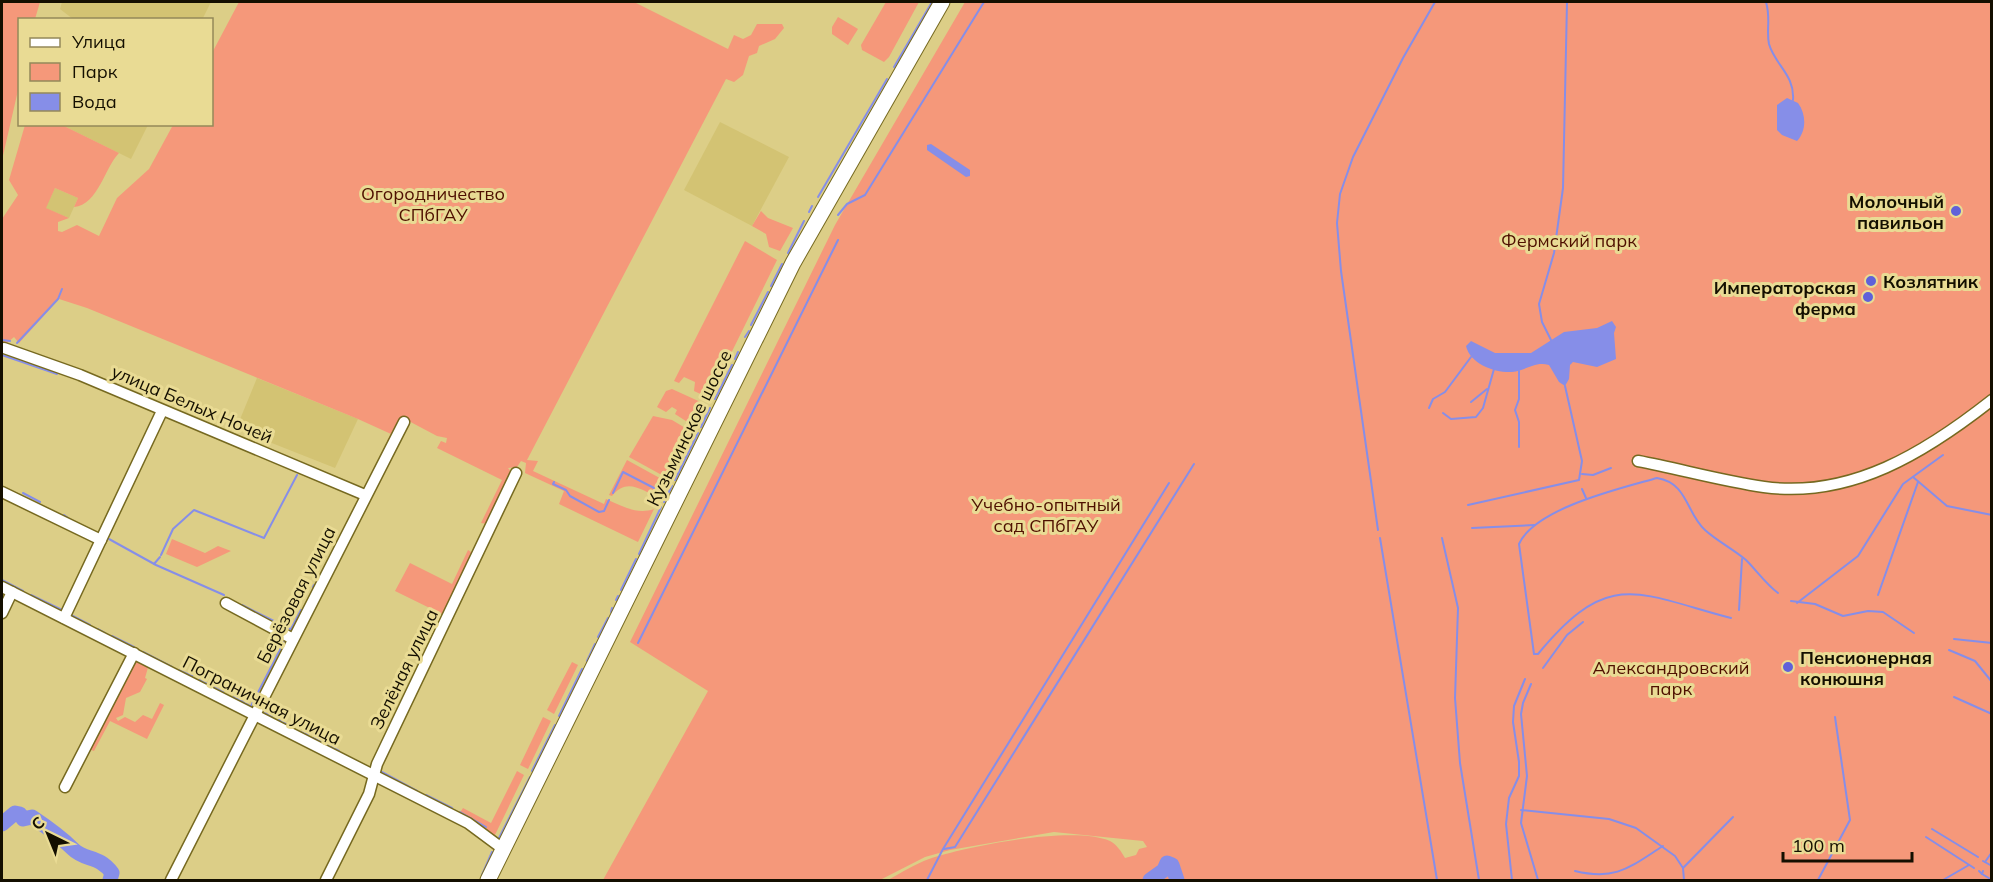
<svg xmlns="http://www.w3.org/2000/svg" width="1993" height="882" viewBox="0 0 1993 882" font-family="Mulish,sans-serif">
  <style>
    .built { fill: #d3c373 }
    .green { fill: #f5987a }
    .water { fill: #868ee8 }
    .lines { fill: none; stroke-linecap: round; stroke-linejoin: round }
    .stream { stroke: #868ee8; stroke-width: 2 }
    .river { stroke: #868ee8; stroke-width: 15 }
    .street-casing { stroke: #766920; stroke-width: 13 }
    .secondary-casing { stroke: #766920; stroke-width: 17 }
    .street { stroke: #fff; stroke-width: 10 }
    .secondary { stroke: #fff; stroke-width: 15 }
    .poi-dot { fill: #6061d9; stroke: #e9db94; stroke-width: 2 }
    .labels { text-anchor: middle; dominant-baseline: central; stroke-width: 6; stroke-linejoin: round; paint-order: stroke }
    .park-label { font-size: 18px; fill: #4f1000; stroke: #e9db94 }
    .poi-label { font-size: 18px; font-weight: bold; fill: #140f00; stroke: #e9db94; text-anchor: end }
    .street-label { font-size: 18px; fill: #140f00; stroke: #e9db94 }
  </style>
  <rect width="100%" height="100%" fill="#dcce87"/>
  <!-- built -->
  <g class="built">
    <polygon points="62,2 211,2 202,20 73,19 60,9"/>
    <polygon points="720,122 789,157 752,226 684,190"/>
    <polygon points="62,125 148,125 131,159"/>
    <polygon points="55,188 78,198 69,218 45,208"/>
    <polygon points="257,378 358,419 335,468 236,429"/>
  </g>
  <!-- green -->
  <g class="green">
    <polygon points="2,2 40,2 35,19 20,20 19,86 2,160"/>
    <path d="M239 2H634L728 49 734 35 743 39 751 35 757 24H782L784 28 775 39 759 46 757 53 749 56 743 75 734 82 726 79 527 460 538 461 533 471 604 504 606 499C622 506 637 515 654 509L638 542 559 504 564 491 525 473 526 463 521 461 517 467 508 468 512 473 488 524 481 523 502 480 437 448 441 441 446 443 447 438 437 436 403 418 390 442 387 441 391 434 358 419 87 308 59 299 19 343 14 337 6 344 2 343V219L18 195 9 180 25 125H62L119 153C105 167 98 205 74 207L78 198 55 188 46 208 69 218 58 222V231L62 232 77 225 99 236 117 198 149 169 173 125 212 124V53Z"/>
    <polygon points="886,2 919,2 889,57 884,62 862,50 861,45"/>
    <path d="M965 2H1991V394C1928 445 1859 490 1774 484 1736 481 1698 470 1662 461L1659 469C1678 474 1698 477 1717 481 1733 484 1750 489 1767 490 1854 498 1925 458 1991 405V880H888C901 873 915 864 929 859 967 846 1074 825 1110 841 1117 845 1121 851 1125 858L1136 855 1139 849 1147 847 1143 841 1054 832 950 850 925 857 880 880H603L708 691 630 642 835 225Z"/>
    <polygon points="838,17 858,29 848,45 832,34 832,27"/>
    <polygon points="761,211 768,218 793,228 780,251 769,247 766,234 752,226"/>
    <polygon points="745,241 777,260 709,398 694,391 695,382 684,377 679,383 674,381"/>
    <polygon points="672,389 705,404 696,423 692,425 675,414 677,410 672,407 666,412 657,407 666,391"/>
    <polygon points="653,416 672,420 692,432 669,479 629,457"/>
    <path d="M627 460 667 482 660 498C641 490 627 477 612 496L609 495Z"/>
    <polygon points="172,539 205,553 218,546 231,551 197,567 166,554"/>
    <polygon points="468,550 474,554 446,616 395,591 410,563 452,584"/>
    <polygon points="137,660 149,664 145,678 147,679 140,692 126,698 123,715 116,718 118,721 125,717 135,722 143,715 152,719 160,703 164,705 147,739 110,721 94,751 88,749"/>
    <polygon points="572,662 578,665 554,714 547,710"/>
    <polygon points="543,717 551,721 528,769 520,765"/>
    <polygon points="517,771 524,775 494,837 459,814 463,808 491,823"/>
  </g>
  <!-- water -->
  <g class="water">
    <path d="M1787 98 1798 103C1806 114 1807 130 1797 141L1782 135 1777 130V105Z"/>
    <polygon points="931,144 970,170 970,176 966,177 927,150 927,145"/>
    <path d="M1612 321 1616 327 1614 333 1616 359 1597 367 1573 362 1570 365 1569 379 1565 386 1559 382 1549 365C1534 361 1526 371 1512 372 1495 373 1470 364 1466 346L1471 341 1495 353H1531L1564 332 1597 328Z"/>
  </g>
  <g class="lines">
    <!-- stream -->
    <g class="stream">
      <path d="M1766 2C1771 19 1766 30 1769 44 1775 65 1795 75 1793 100"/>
      <polyline points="894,67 932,2"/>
      <polyline points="818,197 887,79"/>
      <polyline points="809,212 812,206"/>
      <polyline points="838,215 847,204 865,195 984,2"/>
      <polyline points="788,253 804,221"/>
      <polyline points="771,286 782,264"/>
      <polyline points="751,325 768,292"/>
      <polyline points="745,337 749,331"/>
      <polyline points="2,340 10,341"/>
      <polyline points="1551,340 1542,322 1539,304 1554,253 1563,188 1567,2"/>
      <polyline points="17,343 58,299 62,289"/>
      <polyline points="2,355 57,374"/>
      <polyline points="735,359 738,352"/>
      <polyline points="715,399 732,365"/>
      <polyline points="1471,402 1487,389"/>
      <polyline points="1429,408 1433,399 1445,392 1471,357"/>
      <polyline points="1443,413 1451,419 1476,417 1483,408 1494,369"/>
      <polyline points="701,427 710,408"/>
      <polyline points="1519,447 1519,422 1515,410 1519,399 1519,371"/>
      <polyline points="1582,474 1593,475 1611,468"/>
      <polyline points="1913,477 1947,506 1992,515"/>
      <polyline points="675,480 698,433"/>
      <polyline points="554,482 553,484 566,490 570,496 599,512 604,511 609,500"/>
      <polyline points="1582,489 1586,498"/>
      <polyline points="23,493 40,502"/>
      <polyline points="613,493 623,472 654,488"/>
      <polyline points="664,502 672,486"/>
      <polyline points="1468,505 1579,480 1582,461 1565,386"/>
      <polyline points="64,515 68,518"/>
      <polyline points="1472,528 1535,525"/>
      <polyline points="1378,530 1341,271 1337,223 1340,194 1353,157 1403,58 1435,2"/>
      <polyline points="1380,538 1437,880"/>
      <polyline points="1442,538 1458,608 1455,698 1460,763 1479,880"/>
      <polyline points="109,539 156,565 224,595"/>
      <polyline points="639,554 661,507"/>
      <polyline points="161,555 173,529 194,510 264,538 297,475"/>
      <polyline points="154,564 160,557"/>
      <polyline points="2,580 23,591"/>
      <polyline points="313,587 314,585"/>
      <polyline points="621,590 636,559"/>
      <polyline points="31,595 62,610"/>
      <polyline points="1878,595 1918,482"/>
      <polyline points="616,600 618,596"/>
      <polyline points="1791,601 1815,604 1843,616 1868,611 1883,612 1914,633"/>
      <polyline points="1797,603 1858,556 1903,484 1943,455"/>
      <polyline points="242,605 292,630"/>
      <polyline points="1739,610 1742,559"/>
      <polyline points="611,612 612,608"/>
      <polyline points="71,615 90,625"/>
      <path d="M1731 618C1636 593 1609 568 1538 654H1534L1519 544C1535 508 1622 488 1657 478 1688 483 1686 513 1705 530 1717 541 1733 549 1746 560 1757 571 1766 584 1778 593"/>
      <polyline points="98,629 105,633"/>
      <polyline points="291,629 301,610"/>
      <polyline points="112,636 134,647"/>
      <polyline points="598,637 608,618"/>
      <polyline points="1954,639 1992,643"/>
      <polyline points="638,643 838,240"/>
      <polyline points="1949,650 1975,661 1992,682"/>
      <polyline points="143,652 172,667"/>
      <polyline points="587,661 595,644"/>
      <polyline points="1543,668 1567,635 1583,622"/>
      <polyline points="178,670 192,676"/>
      <polyline points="199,680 223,692"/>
      <polyline points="1531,684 1523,703 1521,714 1527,776 1521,823 1538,880"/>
      <polyline points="234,697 252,707"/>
      <polyline points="1954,697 1992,714"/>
      <polyline points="251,706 284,642"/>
      <polyline points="265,713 272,717"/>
      <polyline points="559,716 582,669"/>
      <polyline points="279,720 293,728"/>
      <polyline points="300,732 308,735"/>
      <polyline points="313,738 339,751"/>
      <polyline points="380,771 417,791"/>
      <polyline points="532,771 555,725"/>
      <polyline points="426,795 452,808"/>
      <polyline points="1521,810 1609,819 1636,828 1675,856 1683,868 1684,880"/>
      <polyline points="460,812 486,827"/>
      <polyline points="1932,829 1978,857"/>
      <polyline points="1926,837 1974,868"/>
      <polyline points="498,840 530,777"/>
      <polyline points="944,849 955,847 1194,464"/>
      <polyline points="1983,861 1992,866"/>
      <polyline points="1985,862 1992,852"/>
      <polyline points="1683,868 1733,817"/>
      <path d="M1575 871C1616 881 1630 867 1663 846"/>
      <polyline points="1979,871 1982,874 1983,871"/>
      <polyline points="1982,874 1992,880"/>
      <polyline points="482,875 492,852"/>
      <polyline points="927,880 943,849 1169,483"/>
      <polyline points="1512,880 1506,824 1509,798 1519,776 1519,762 1513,722 1514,706 1525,679"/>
      <polyline points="1818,880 1850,820 1835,717"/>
      <polyline points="1943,880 1969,865"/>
    </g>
    <!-- river -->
    <g class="river">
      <path d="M2 824 15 813 20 814 23 819 32 817C47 827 61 837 73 849 85 861 99 855 112 873L110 880"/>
      <polyline points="1150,880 1164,870 1167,863 1172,865 1177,880"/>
    </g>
    <defs>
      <g id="street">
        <polyline points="4,348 80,375 365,495"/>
        <path d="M1638 461C1680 469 1722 481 1764 487 1851 499 1926 452 1992 400"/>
        <polyline points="2,492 101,540"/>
        <polyline points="2,587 468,823 503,849"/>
        <polyline points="226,603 293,639"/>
        <polyline points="2,613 12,592"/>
        <polyline points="64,618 162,411"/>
        <polyline points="65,787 134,653"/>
        <polyline points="171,880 404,422"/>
        <polyline points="326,880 369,794 377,764 516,473"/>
      </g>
      <polyline id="secondary" points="488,880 793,263 942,2"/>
    </defs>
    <!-- street casing -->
    <use href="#street" class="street-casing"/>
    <!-- secondary casing -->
    <use href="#secondary" class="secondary-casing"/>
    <!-- street -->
    <use href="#street" class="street"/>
    <!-- secondary -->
    <use href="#secondary" class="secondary"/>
  </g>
  <!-- markers -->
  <g class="poi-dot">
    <circle cx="1956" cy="211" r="6"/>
    <circle cx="1871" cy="281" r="6"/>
    <circle cx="1868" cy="297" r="6"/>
    <circle cx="1788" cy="667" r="6"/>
  </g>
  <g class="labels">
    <!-- park labels -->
    <g class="park-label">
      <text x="433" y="193">Огородничество<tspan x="433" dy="21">СПбГАУ</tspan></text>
      <text x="1569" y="240">Фермский парк</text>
      <text x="1046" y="504">Учебно-опытный<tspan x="1046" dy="21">сад СПбГАУ</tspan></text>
      <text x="1671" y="667">Александровский<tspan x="1671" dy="21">парк</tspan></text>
    </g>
    <!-- poi labels -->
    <g class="poi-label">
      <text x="1944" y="201">Молочный<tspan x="1944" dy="21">павильон</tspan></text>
      <text x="1883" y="281" text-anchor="start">Козлятник</text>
      <text x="1856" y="287">Императорская<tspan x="1856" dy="21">ферма</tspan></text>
      <text x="1800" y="657" text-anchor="start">Пенсионерная<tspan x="1800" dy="21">конюшня</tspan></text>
    </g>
    <!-- street labels -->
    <g class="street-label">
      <text transform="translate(192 404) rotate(23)">улица Белых Ночей</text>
      <text transform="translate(689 428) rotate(-64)">Кузьминское шоссе</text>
      <text transform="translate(296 595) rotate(-63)">Берёзовая улица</text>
      <text transform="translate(404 669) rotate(-64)">Зелёная улица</text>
      <text transform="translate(262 700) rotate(27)">Пограничная улица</text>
    </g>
  </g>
  <!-- border -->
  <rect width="1993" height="882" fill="none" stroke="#140f00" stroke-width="6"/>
  <!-- legend -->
  <rect x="18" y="18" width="195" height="108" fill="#e9db94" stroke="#948959" stroke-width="1.5"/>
  <rect x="30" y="38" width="30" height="9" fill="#ffffff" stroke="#948959" stroke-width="1.5"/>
  <text x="72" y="48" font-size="18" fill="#140f00">Улица</text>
  <rect x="30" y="63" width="30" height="18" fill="#f5987a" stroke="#948959" stroke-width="1.5"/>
  <text x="72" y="78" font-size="18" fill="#140f00">Парк</text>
  <rect x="30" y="93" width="30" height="18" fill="#868ee8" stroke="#948959" stroke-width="1.5"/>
  <text x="72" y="108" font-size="18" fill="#140f00">Вода</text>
  <!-- north arrow -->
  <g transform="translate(48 834) rotate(317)" stroke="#e9db94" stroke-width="4.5" paint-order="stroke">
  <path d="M0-4.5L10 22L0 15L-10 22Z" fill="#140f00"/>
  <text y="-9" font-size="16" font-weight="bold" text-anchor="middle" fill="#140f00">С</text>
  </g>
  <!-- scale -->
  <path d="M1783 852v9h129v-9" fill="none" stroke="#140f00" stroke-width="3"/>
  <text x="1792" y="852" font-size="18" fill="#140f00" stroke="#e9db94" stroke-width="4.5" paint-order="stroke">100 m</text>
</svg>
